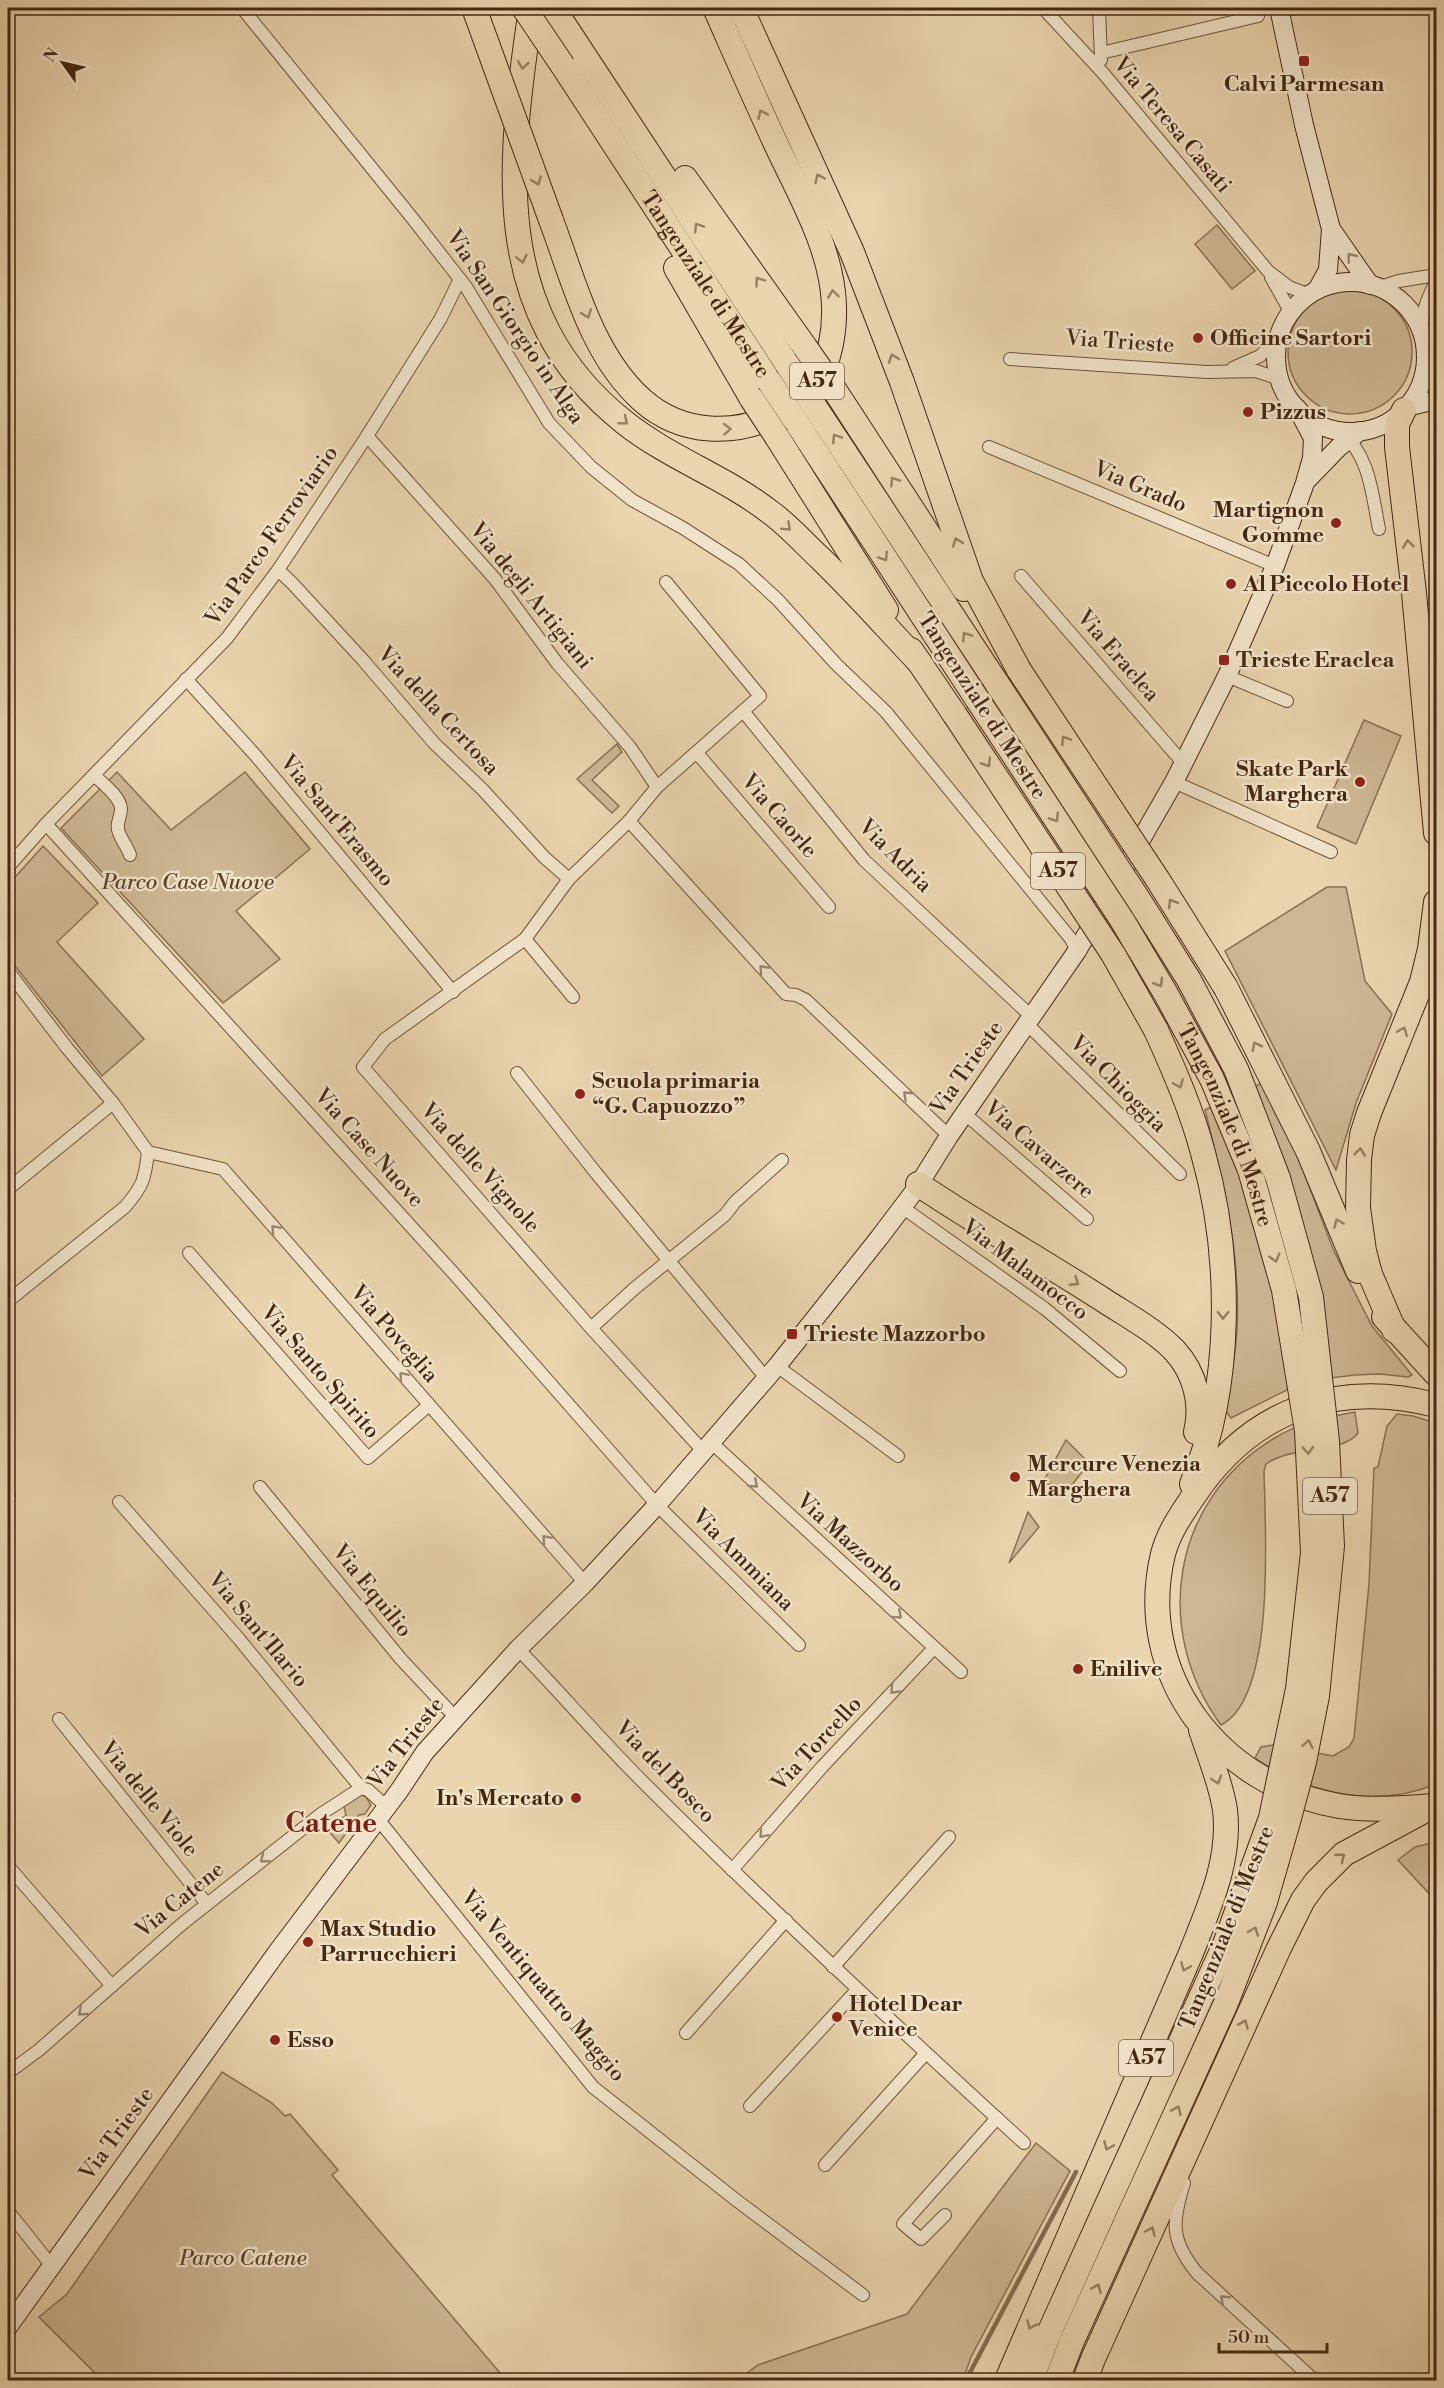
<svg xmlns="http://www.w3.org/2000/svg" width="1444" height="2388" viewBox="0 0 1444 2388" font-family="'Libre Bodoni',serif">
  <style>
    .green { fill: #cdb793; stroke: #896f52; stroke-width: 1.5 }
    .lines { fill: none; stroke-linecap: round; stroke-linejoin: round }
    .stream { stroke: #866b50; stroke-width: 4.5 }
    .street-casing { stroke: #6e5239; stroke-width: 14 }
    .secondary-casing { stroke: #452712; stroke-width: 20 }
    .highway-casing { stroke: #452712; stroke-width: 26 }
    .street { stroke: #f1e3ca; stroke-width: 12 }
    .secondary { stroke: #f1e3ca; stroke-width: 18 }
    .highway { stroke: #e9d4ae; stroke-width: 24 }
    .highway-bridge-casing { stroke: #452712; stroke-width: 26; stroke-linecap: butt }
    .highway-bridge { stroke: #e9d4ae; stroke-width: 24 }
    .oneway { stroke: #977e60 }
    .oneway2 { stroke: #9b856e }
    .poi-dot { fill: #8f2418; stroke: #f1e3ca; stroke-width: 2 }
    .labels { text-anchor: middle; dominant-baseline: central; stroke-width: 5; stroke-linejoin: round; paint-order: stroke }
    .shield { fill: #f1e3ca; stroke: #795f49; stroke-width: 1.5 }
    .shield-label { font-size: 21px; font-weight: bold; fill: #452712 }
    .poi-label { font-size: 22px; font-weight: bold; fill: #452712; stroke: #f1e3ca; text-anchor: start }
    .street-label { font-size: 22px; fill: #452712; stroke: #f1e3ca }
    .park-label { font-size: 22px; font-style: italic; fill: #60442c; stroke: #f1e3ca }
    .district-label { font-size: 28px; font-weight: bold; fill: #7a1f14; stroke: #f1e3ca }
  </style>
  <rect width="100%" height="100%" fill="#e9d4ae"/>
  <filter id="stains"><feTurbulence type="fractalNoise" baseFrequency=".00333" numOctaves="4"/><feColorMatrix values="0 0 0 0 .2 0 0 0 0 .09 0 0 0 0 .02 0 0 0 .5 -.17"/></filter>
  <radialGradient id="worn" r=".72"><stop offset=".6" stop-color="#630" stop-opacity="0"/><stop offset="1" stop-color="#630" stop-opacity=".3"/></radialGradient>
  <!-- green -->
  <g class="green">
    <polygon points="1217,225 1255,271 1232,289 1195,244"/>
    <circle cx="1350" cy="352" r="62"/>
    <polygon points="1364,720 1401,736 1356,844 1317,827"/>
    <polygon points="617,744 622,752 592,780 619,806 612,813 577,779"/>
    <polygon points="117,772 171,830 245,772 310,849 236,911 280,959 223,1003 61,828"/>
    <polygon points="43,846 98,903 57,942 144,1039 102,1076 8,957 8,885"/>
    <polygon points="1327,887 1346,887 1365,981 1392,1014 1356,1103 1336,1170 1225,951"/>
    <path d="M1262 1083 1298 1157 1333 1249 1353 1289 1372 1326 1412 1375 1408 1377 1380 1374 1355 1375 1305 1381 1231 1418 1225 1410C1230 1383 1236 1356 1237 1328 1241 1255 1223 1181 1205 1110Z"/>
    <path d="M1355 1412 1358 1433C1343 1454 1292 1445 1266 1464L1264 1471C1265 1527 1277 1697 1221 1725 1152 1631 1171 1501 1273 1439 1298 1423 1327 1417 1355 1412Z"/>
    <path d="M1397 1414 1413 1416 1436 1423V1784C1376 1809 1308 1794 1255 1758L1261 1747 1274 1745 1333 1756 1349 1747 1354 1738 1369 1584 1374 1468 1378 1467 1387 1426Z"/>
    <polygon points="1066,1440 1089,1463 1072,1485 1042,1484"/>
    <polygon points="1028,1512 1039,1527 1009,1563"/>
    <polygon points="359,1794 366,1797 371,1805 365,1814 359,1815 339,1843 320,1821 328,1814 331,1826 346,1815 343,1802"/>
    <polygon points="1436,1842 1436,1901 1398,1860 1415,1847"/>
    <polygon points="222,2072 272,2103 285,2116 290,2114 338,2170 332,2175 506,2380 102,2380 39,2317 67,2294"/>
    <polygon points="1036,2143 1070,2171 971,2357 963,2380 737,2380 758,2365 907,2314"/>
  </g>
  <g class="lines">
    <!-- stream -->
    <polyline class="stream" points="966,2380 1076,2172"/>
    <defs>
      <g id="street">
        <polyline points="242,8 413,219 466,287 549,423 591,467 632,500 683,528 739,564 778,600 836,664 886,712 1071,939 1077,951"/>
        <polyline points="1043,8 1103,73 1268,271 1289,287 1310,295"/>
        <polyline points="1099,8 1101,60"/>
        <polyline points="1280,11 1296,8"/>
        <polyline points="1101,53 1258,16"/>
        <polyline points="1271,277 1291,313"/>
        <polyline points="1380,287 1399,281 1436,275"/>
        <path d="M1422 332C1421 312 1428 298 1436 281"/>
        <polyline points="1010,359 1207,372 1256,371 1280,379"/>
        <polyline points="1233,368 1260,356 1279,338"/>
        <path d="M1340 431C1370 455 1372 494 1379 529"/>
        <polyline points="367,436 495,579 557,663 630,747 657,787"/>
        <polyline points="989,447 1275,566"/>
        <polyline points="278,570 292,583 363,660 434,743 483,790 544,857 569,879"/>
        <polyline points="1021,576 1183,763"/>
        <polyline points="666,582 760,696 657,787 629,821 569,879 525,939 385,1039 363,1067 591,1328 704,1452"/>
        <polyline points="1227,676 1287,701"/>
        <polyline points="186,679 256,756 453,992"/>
        <polyline points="743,711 864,860 1032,1017"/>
        <polyline points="697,753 829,907"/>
        <path d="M94 775C102 783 121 797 121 809 121 818 115 824 119 833 122 841 127 846 130 855"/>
        <polyline points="1174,782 1331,852"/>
        <polyline points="629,821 786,994 796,995 806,1000 949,1136"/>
        <polyline points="46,824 456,1276 657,1505 799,1645"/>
        <polyline points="8,867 46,824 227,638 278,570 367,436 441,318 460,279"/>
        <polyline points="525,939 573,997"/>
        <path d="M8 971 67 1048 113 1103 148 1152C145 1179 143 1186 125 1207L8 1301"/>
        <polyline points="1027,1024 1180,1174"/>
        <polyline points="517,1073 596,1173 766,1378"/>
        <polyline points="965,1114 1087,1219"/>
        <polyline points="148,1152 223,1169 585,1583"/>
        <polyline points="8,1189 113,1103"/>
        <polyline points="902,1207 1044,1308 1120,1371"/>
        <polyline points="189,1253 368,1458 429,1405"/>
        <polyline points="591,1328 635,1288 725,1215 735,1202 782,1160"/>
        <polyline points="777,1366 898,1456"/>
        <polyline points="712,1443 961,1672"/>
        <polyline points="260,1487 400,1658 455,1717"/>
        <polyline points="8,1494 9,1495"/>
        <polyline points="119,1502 239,1639 361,1788 368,1790 387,1807"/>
        <path d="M518 1649C560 1692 599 1738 642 1781 766 1905 895 2025 1024 2143"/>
        <polyline points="59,1719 207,1904"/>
        <polyline points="378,1819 593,2087 736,2200 863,2295"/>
        <polyline points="8,1866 112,1986"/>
        <polyline points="732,1870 822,1767 934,1648"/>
        <polyline points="833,1967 949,1837"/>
        <polyline points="686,2033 786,1920"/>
        <polyline points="8,2073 39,2050 182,1924 321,1814 361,1788"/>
        <polyline points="750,2106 857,1990"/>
        <polyline points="825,2165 926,2053"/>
        <path d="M1184 2183C1172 2222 1170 2240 1197 2273L1314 2380"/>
        <polyline points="8,2211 51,2265"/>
        <polyline points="945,2215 921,2239 903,2224 997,2118"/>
      </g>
      <g id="secondary">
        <polyline points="1279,8 1304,125 1331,229 1370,285"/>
        <circle cx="1351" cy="357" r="75"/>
        <polyline points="1317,290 1328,270 1331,229"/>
        <polyline points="1406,407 1436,400"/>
        <polyline points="1308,479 1339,447 1360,431"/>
        <polyline points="8,2327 278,1951 399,1791 425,1752 518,1649 585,1583 657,1505 777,1366 879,1238 916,1189 949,1136 1077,951 1174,782 1227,676 1275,566 1305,483 1312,458 1313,438 1297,408"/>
      </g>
      <g id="highway">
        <path d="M531 8C509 160 487 313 624 422 669 458 725 477 770 512 788 525 804 543 820 558 855 592 887 628 920 663"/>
        <polyline points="553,8 787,364"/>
        <polyline points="741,8 852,252 902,382 971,581 1019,670"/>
        <path id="s1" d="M563 66 769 381"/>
        <polyline points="685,178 805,347"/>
        <path d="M551 220C574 281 591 354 642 400 681 435 737 437 781 412 794 404 807 395 816 383 830 362 835 330 834 305 832 248 799 194 776 144 755 99 735 53 715 8"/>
        <polyline points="676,268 752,399"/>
        <polyline points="832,386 964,589"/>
        <polyline points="813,404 998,685"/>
        <polyline points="1404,410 1397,424 1397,447 1414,593 1436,833"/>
        <polyline points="795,420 977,699"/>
        <polyline points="777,437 886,610"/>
        <polyline points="911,650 955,715"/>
        <polyline points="1226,988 1308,1151 1358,1271"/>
        <path d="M1156 1030C1174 1070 1192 1111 1203 1153 1232 1255 1233 1386 1192 1484"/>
        <path d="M918 1184C979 1225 1043 1261 1105 1301 1128 1316 1156 1331 1175 1351 1195 1373 1203 1404 1196 1432"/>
        <polyline points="1384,1317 1436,1374"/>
        <polyline points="1394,1330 1370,1274 1364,1251 1358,1208 1359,1160 1362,1135 1369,1113 1422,982 1430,949 1436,902"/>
        <path d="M1433 1806C1402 1809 1370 1811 1339 1806 1219 1785 1134 1675 1163 1554 1169 1531 1183 1512 1195 1494 1253 1408 1338 1380 1436 1405"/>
        <path d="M1007 2380 1191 1953C1209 1907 1231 1860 1225 1810 1221 1783 1209 1755 1201 1730"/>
        <polyline points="1031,2380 1050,2331"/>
        <polyline points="1057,2380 1072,2341"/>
        <polyline points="1085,2380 1093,2359 1279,1948 1303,1900 1316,1882 1344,1854 1422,1812"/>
      </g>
    </defs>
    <!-- street casing -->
    <use href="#street" class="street-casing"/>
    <!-- secondary casing -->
    <use href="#secondary" class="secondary-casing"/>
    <!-- highway casing -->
    <use href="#highway" class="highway-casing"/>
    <!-- street -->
    <use href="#street" class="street"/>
    <!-- secondary -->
    <use href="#secondary" class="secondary"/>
    <!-- highway -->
    <use href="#highway" class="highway"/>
    <defs>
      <g id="highway-bridge">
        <polyline points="474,8 551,220"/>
        <polyline points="524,8 563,66"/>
        <polyline points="805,347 832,386"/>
        <polyline points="787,364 813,404"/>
        <polyline points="769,381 795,420"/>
        <polyline points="752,399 777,437"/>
        <polyline points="1019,670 1158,880 1226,988"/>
        <polyline points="998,685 1142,905 1189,980 1236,1069 1278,1178 1311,1297 1327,1441 1332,1546 1317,1696 1304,1762 1288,1822 1265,1902 1226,2003 1072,2341"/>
        <path id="s2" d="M977 699 1122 920 1166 994 1212 1079 1250 1170 1284 1290 1307 1431 1313 1553 1298 1689 1271 1818 1225 1944 1050 2331"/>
        <polyline points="955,715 1113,954 1156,1030"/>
      </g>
    </defs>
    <!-- highway-bridge casing -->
    <use href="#highway-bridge" class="highway-bridge-casing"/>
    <!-- highway-bridge -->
    <use href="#highway-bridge" class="highway-bridge"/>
  </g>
  <!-- one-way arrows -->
  <defs><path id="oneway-chevron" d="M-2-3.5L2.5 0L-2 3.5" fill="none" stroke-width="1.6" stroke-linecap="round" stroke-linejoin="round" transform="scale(1.5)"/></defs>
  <g class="oneway">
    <use href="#oneway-chevron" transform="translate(523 65) rotate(97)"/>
    <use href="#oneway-chevron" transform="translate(762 114) rotate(-114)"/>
    <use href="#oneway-chevron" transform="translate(819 178) rotate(-115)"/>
    <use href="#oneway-chevron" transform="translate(537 181) rotate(69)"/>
    <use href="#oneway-chevron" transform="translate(698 227) rotate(-123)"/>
    <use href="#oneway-chevron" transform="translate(522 259) rotate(76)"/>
    <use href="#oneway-chevron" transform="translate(759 281) rotate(-125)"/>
    <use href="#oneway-chevron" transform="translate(833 294) rotate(-97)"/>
    <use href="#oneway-chevron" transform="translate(587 314) rotate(69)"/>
    <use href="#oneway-chevron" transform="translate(893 358) rotate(-110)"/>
    <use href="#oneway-chevron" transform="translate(624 421) rotate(39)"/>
    <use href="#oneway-chevron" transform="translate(727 429) rotate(-2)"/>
    <use href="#oneway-chevron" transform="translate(836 438) rotate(-123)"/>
    <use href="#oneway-chevron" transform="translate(894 481) rotate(-123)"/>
    <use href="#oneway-chevron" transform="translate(787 527) rotate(43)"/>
    <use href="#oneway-chevron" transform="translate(957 542) rotate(-110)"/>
    <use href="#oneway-chevron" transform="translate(1408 544) rotate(-97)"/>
    <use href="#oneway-chevron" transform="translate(884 557) rotate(57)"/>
    <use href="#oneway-chevron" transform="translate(966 636) rotate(-123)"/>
    <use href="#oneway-chevron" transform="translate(1065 740) rotate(-123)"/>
    <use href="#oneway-chevron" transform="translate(987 763) rotate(57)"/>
    <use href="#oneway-chevron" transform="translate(1055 818) rotate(57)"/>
    <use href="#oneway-chevron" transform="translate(1172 903) rotate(-122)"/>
    <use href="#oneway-chevron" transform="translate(1159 983) rotate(59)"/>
    <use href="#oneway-chevron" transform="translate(1403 1031) rotate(-68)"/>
    <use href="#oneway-chevron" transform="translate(1256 1046) rotate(-117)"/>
    <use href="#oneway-chevron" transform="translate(1179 1084) rotate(68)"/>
    <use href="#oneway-chevron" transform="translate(1360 1152) rotate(-83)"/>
    <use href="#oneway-chevron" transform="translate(1338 1223) rotate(-113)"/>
    <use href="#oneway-chevron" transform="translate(1275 1258) rotate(74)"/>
    <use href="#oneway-chevron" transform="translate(1075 1282) rotate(33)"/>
    <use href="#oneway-chevron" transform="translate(1223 1315) rotate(91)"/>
    <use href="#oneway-chevron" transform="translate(1308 1450) rotate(87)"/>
    <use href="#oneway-chevron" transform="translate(1308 1744) rotate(-79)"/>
    <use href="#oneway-chevron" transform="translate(1217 1780) rotate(72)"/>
    <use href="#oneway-chevron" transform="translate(1341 1857) rotate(-38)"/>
    <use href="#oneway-chevron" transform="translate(1254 1931) rotate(-70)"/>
    <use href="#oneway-chevron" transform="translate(1185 1967) rotate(113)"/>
    <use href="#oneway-chevron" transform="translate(1244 2024) rotate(-66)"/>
    <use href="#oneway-chevron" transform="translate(1177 2110) rotate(-66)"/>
    <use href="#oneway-chevron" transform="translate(1108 2146) rotate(113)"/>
    <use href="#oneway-chevron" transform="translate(1151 2231) rotate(-66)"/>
    <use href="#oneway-chevron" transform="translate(1097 2288) rotate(-66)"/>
    <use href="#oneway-chevron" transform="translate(1031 2325) rotate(113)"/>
  </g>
  <g class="oneway2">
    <use href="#oneway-chevron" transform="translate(1351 257) rotate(-129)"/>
    <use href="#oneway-chevron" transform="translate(763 969) rotate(-132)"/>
    <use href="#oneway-chevron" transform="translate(907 1095) rotate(-137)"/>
    <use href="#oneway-chevron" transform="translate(275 1229) rotate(-131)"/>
    <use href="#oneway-chevron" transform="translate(403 1376) rotate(-131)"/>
    <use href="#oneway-chevron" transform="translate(754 1484) rotate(42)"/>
    <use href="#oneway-chevron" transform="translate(546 1539) rotate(-131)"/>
    <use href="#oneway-chevron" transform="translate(898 1615) rotate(42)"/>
    <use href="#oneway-chevron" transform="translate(894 1690) rotate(133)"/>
    <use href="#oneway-chevron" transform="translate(763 1834) rotate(131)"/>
    <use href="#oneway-chevron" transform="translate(264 1859) rotate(142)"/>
    <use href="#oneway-chevron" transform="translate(82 2012) rotate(138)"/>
    <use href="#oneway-chevron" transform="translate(1224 2299) rotate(-137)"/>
  </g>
  <!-- markers -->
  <g class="poi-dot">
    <rect x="1298" y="55" width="12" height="12" rx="3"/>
    <circle cx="1198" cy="338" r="6"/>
    <circle cx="1248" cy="412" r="6"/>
    <circle cx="1336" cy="523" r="6"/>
    <circle cx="1231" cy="584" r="6"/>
    <rect x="1218" y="654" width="12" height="12" rx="3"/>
    <circle cx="1360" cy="782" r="6"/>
    <circle cx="580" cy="1094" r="6"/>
    <rect x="786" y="1328" width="12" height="12" rx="3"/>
    <circle cx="1015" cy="1477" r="6"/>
    <circle cx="1078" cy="1669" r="6"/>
    <circle cx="576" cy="1798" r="6"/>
    <circle cx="308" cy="1942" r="6"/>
    <circle cx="837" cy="2017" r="6"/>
    <circle cx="275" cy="2040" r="6"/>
  </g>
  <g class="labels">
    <!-- shield labels -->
    <g class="shield">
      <rect x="790" y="363" width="54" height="36" rx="4.5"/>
      <rect x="1031" y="853" width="54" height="36" rx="4.5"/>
      <rect x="1303" y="1478" width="54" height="36" rx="4.5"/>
      <rect x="1119" y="2040" width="54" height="36" rx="4.5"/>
    </g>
    <g class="shield-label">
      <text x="817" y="381">A57</text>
      <text x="1058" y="871">A57</text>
      <text x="1330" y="1496">A57</text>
      <text x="1146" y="2058">A57</text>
    </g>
    <!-- poi labels -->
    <g class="poi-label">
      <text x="1304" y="84" text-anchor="middle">Calvi Parmesan</text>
      <text x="1210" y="338">Officine Sartori</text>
      <text x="1260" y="412">Pizzus</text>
      <text x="1324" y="510" text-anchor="end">Martignon<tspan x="1324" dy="25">Gomme</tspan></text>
      <text x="1243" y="584">Al Piccolo Hotel</text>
      <text x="1236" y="660">Trieste Eraclea</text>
      <text x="1348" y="769" text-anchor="end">Skate Park<tspan x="1348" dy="25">Marghera</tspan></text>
      <text x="592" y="1081">Scuola primaria<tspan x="592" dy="25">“G. Capuozzo”</tspan></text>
      <text x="804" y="1334">Trieste Mazzorbo</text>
      <text x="1027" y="1464">Mercure Venezia<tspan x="1027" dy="25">Marghera</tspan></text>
      <text x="1090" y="1669">Enilive</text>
      <text x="564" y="1798" text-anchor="end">In's Mercato</text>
      <text x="320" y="1929">Max Studio<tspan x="320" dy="25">Parrucchieri</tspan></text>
      <text x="849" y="2004">Hotel Dear<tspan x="849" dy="25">Venice</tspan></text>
      <text x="287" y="2040">Esso</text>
    </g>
    <!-- street labels -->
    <g class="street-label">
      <text transform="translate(1172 125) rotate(50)">Via Teresa Casati</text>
      <text stroke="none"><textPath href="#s1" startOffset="261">Tangenziale di Mestre</textPath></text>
      <text transform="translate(515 327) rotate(56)">Via San Giorgio in Alga</text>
      <text transform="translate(1120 342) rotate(4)">Via Trieste</text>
      <text transform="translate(1140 487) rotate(23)">Via Grado</text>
      <text transform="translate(272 536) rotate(-55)">Via Parco Ferroviario</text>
      <text transform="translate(531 596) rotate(51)">Via degli Artigiani</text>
      <text transform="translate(1118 656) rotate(49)">Via Eraclea</text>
      <text transform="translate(982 706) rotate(57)">Tangenziale di Mestre</text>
      <text transform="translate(438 711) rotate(47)">Via della Certosa</text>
      <text transform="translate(779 816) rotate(49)">Via Caorle</text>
      <text transform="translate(337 821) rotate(50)">Via Sant'Erasmo</text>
      <text transform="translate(895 856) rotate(45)">Via Adria</text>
      <text transform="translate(967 1068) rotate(-55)">Via Trieste</text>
      <text transform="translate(1118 1084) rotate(45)">Via Chioggia</text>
      <text stroke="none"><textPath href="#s2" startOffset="495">Tangenziale di Mestre</textPath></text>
      <text transform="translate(369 1148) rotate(48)">Via Case Nuove</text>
      <text transform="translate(1039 1150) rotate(41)">Via Cavarzere</text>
      <text transform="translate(480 1168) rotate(48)">Via delle Vignole</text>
      <text transform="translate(1025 1270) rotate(37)">Via Malamocco</text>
      <text transform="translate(394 1334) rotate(49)">Via Poveglia</text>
      <text transform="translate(320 1372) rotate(49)">Via Santo Spirito</text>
      <text transform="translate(850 1543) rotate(42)">Via Mazzorbo</text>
      <text transform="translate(743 1560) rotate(45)">Via Ammiana</text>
      <text transform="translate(372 1591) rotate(51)">Via Equilio</text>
      <text transform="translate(258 1630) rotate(50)">Via Sant'Ilario</text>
      <text transform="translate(406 1743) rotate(-52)">Via Trieste</text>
      <text transform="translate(817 1744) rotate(-47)">Via Torcello</text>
      <text transform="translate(665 1772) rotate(46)">Via del Bosco</text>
      <text transform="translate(149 1799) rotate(51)">Via delle Viole</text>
      <text transform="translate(180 1900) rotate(-39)">Via Catene</text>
      <text transform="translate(1227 1928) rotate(-68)">Tangenziale di Mestre</text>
      <text transform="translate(543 1986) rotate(50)">Via Ventiquattro Maggio</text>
      <text transform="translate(117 2134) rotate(-54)">Via Trieste</text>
    </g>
    <!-- park labels -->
    <g class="park-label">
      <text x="188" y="882">Parco Case Nuove</text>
      <text x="243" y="2258">Parco Catene</text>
    </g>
    <!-- district labels -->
    <g class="district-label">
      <text x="331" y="1823">Catene</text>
    </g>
  </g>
  <!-- margin -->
  <rect width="1444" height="2388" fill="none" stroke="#e9d4ae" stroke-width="30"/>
  <rect x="9" y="9" width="1426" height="2370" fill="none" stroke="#452712" stroke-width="3"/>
  <rect x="15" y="15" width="1414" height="2358" fill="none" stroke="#452712" stroke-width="1.5"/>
  <!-- north arrow -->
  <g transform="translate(63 63) rotate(304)" stroke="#f1e3ca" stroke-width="4.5" paint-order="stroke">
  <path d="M0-4.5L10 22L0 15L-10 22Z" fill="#452712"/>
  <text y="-9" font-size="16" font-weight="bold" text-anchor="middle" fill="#452712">N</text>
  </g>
  <!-- scale -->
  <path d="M1219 2343v9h108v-9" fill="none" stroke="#452712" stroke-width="3"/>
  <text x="1228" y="2343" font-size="18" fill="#452712" stroke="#f1e3ca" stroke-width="4.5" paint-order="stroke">50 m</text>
  <rect width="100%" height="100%" filter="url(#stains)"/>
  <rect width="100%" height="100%" fill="url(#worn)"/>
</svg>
